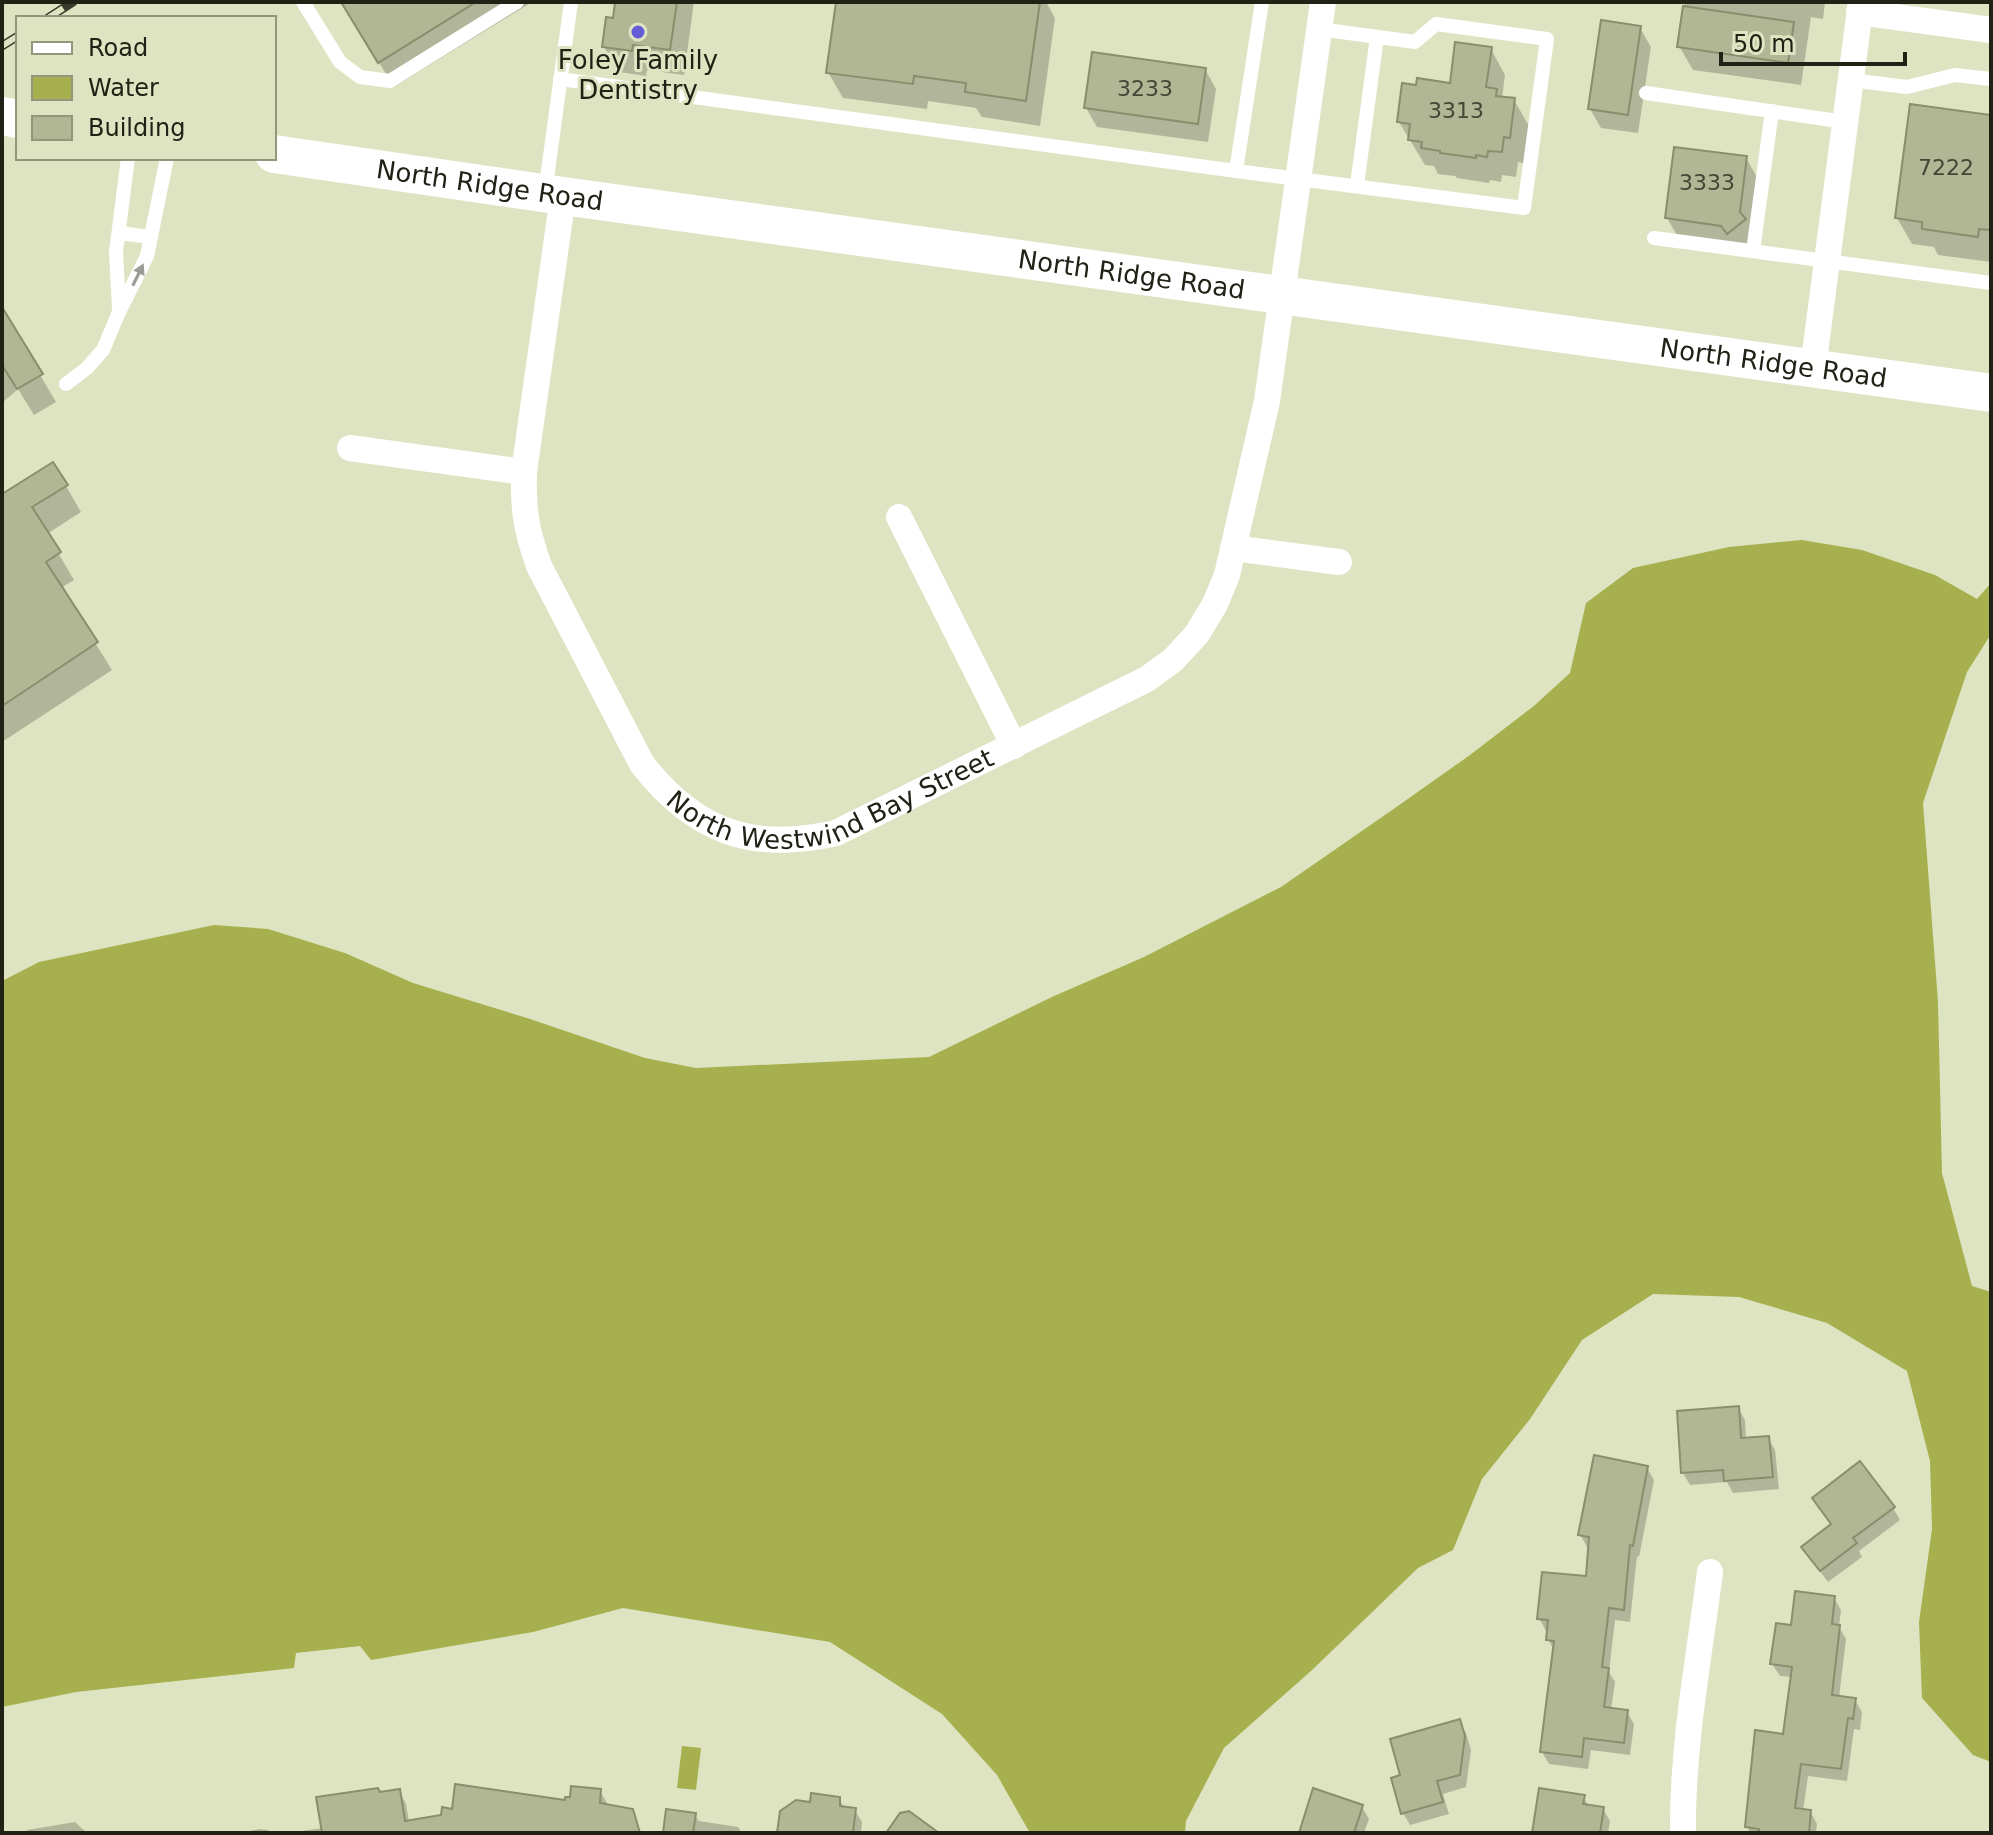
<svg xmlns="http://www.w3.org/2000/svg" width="1993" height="1835" viewBox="0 0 1993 1835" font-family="'DejaVu Sans',sans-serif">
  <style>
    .water { fill: #a6b04e }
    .shadow { fill: #0003 }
    .building { fill: #b1b695; stroke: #898e6d; stroke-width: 2 }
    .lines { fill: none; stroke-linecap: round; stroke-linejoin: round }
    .service { stroke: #fff; stroke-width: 14 }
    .minor { stroke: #fff; stroke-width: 26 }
    .secondary { stroke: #fff; stroke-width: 38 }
    .rail-casing { stroke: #393b2b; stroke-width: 9 }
    .rail { stroke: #dee4c1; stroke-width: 6; stroke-dasharray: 18; stroke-linecap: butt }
    .oneway { fill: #9b9c96 }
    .poi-dot { fill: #665dd6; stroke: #dee4c1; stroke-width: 3 }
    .labels { text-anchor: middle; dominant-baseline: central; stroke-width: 6; stroke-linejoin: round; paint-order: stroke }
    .number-label { font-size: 22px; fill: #444735 }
    .poi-label { font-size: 26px; fill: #202215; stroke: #dee4c1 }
    .street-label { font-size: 26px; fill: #202215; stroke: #dee4c1 }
  </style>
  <rect width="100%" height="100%" fill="#dee4c1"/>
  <!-- water -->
  <g class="water">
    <polygon points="1802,540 1862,550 1935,575 1977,599 1991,583 1991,634 1967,672 1923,803 1938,1002 1942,1173 1972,1286 1991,1292 1991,1762 1973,1755 1922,1698 1919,1622 1932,1529 1930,1461 1907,1371 1827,1323 1739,1297 1653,1294 1582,1340 1530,1419 1482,1479 1453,1550 1418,1568 1311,1671 1224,1748 1186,1821 1185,1833 1030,1833 997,1775 942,1714 830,1642 623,1608 533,1632 371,1660 360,1646 296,1653 294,1668 76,1692 2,1707 2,981 39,962 214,925 268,929 345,953 413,983 530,1019 645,1058 696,1068 929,1057 1054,996 1144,957 1281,887 1395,808 1470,755 1535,705 1570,673 1586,603 1633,568 1729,547"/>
    <polygon points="682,1746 701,1748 696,1790 677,1788"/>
  </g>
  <!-- shadow -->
  <g class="shadow">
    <polygon points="342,2 532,2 394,87"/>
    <polygon points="617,2 694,2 684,75 647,70 646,76 619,72 604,47 615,21"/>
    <polygon points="838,2 1046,2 1055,18 1040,126 982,117 976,108 928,101 927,109 843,98 828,72"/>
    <polygon points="1685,2 1825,2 1823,19 1811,17 1801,85 1693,70 1679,46"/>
    <polygon points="1640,28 1651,47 1638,133 1601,128 1590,109"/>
    <polygon points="1491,49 1505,75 1502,98 1514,100 1529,126 1524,163 1518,162 1516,177 1502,175 1501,182 1490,180 1489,183 1457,178 1455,176 1438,174 1434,166 1425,165 1399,122 1451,85"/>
    <polygon points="1205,69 1216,89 1208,142 1097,127 1086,108"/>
    <polygon points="1991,117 1991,262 1938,255 1934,247 1912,244 1897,218"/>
    <polygon points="1746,158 1757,177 1755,239 1739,252 1678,237 1667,218"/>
    <polygon points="2,311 56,402 34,415 18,389 2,403"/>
    <polygon points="66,486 81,512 47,534 74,580 61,588 112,670 2,742 2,496"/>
    <polygon points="1738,1408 1745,1420 1746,1439 1768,1438 1775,1450 1779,1489 1733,1493 1727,1482 1690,1485 1683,1473"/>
    <polygon points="1647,1468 1654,1480 1639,1557 1637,1556 1630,1622 1615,1620 1609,1672 1615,1682 1611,1710 1627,1712 1634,1724 1630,1755 1591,1750 1588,1769 1549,1764 1542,1752 1555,1652 1548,1639 1549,1631 1546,1631 1539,1618 1587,1579 1590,1547 1587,1547 1580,1534"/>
    <polygon points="1814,1499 1893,1508 1900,1520 1859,1551 1862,1557 1828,1582 1811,1559 1832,1526"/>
    <polygon points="1834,1598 1841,1610 1839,1627 1846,1639 1839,1698 1855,1700 1862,1712 1860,1730 1854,1729 1847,1781 1808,1776 1803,1811 1810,1811 1817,1824 1816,1833 1750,1833 1747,1826 1785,1736 1793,1677 1780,1676 1772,1664 1793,1627"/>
    <polygon points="1459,1721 1466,1733 1471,1750 1466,1787 1443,1794 1449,1814 1410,1825 1403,1813 1403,1777"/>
    <polygon points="399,1791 406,1804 409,1822 443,1817 454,1811 567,1802 600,1791 607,1803 607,1806 631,1811 641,1833 288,1833 323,1828 380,1794"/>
    <polygon points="1583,1796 1589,1807 1603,1809 1610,1821 1608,1833 1535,1833"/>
    <polygon points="839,1799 845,1809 855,1810 862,1822 861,1833 779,1833 811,1804"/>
    <polygon points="1362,1807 1369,1819 1364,1833 1301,1833"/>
    <polygon points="695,1815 699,1821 738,1827 742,1833 665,1833"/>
    <polygon points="75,1822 87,1833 28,1833 27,1830"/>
    <polygon points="260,1829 268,1830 270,1833 238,1833"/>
  </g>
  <!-- building -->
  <g class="building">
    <polygon points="341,2 476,2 378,63"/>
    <polygon points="615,2 677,2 670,50 633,45 632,51 602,47 606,17 613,18"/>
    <polygon points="836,2 1040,2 1026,101 965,92 966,83 914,76 913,84 826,73"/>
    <polygon points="1683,6 1794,22 1788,63 1677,47"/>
    <polygon points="1601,20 1641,26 1628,115 1588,109"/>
    <polygon points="1455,42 1492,47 1486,87 1497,89 1496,96 1515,98 1510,138 1504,137 1502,152 1488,151 1487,157 1476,155 1476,158 1440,153 1440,151 1421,148 1422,142 1408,140 1410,124 1397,122 1402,83 1416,85 1417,78 1450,83"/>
    <polygon points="1092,52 1206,68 1198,124 1084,108"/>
    <polygon points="1910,104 1991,115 1991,230 1979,229 1978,237 1922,229 1922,222 1895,218"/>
    <polygon points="1674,147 1747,156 1740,212 1746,219 1727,234 1721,226 1665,218"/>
    <polygon points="2,307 43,374 17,389 2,365"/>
    <polygon points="53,462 68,485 32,507 61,552 46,562 98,642 2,706 2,494"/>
    <polygon points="1739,1406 1741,1438 1769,1436 1773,1477 1724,1481 1723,1470 1681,1473 1677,1411"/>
    <polygon points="1594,1455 1648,1466 1633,1546 1630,1545 1624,1610 1609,1608 1602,1667 1609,1668 1604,1707 1628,1710 1624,1743 1584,1738 1582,1757 1540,1752 1554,1641 1546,1640 1548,1620 1537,1619 1542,1572 1586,1576 1589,1537 1578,1535"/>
    <polygon points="1860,1461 1895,1507 1853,1538 1857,1543 1820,1571 1801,1547 1831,1524 1812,1498"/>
    <polygon points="1795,1591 1835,1596 1832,1624 1840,1625 1832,1695 1856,1698 1853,1719 1848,1718 1841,1769 1801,1764 1795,1808 1811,1810 1809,1833 1759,1833 1759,1829 1745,1827 1755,1730 1783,1734 1792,1667 1770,1664 1776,1623 1791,1625"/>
    <polygon points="1460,1719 1465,1736 1460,1775 1437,1781 1443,1802 1401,1814 1391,1778 1400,1775 1390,1739"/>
    <polygon points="455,1784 565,1800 565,1797 570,1797 571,1786 601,1789 600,1803 633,1809 640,1833 322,1833 316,1797 378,1788 380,1792 400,1789 405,1821 441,1815 442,1807 452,1809"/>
    <polygon points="1313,1788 1363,1805 1354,1833 1299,1833"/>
    <polygon points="1539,1788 1585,1795 1583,1804 1604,1807 1600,1833 1532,1833"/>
    <polygon points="811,1793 840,1797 840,1806 856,1808 853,1833 777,1833 780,1811 796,1800 810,1802"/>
    <polygon points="666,1809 696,1813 693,1833 663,1833"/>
    <polygon points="909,1811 939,1833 886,1833 900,1813"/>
  </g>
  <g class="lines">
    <!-- service -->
    <g class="service">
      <polyline points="303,2 340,62 360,77 390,81 517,2"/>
      <polyline points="560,79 1236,171 1524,208 1547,39 1436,24 1415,42 1319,29"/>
      <polyline points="1850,80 1907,87 1955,75 1991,79"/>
      <polyline points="1646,93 1845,122"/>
      <polyline points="1236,171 1262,2"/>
      <polyline points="1357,185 1377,37"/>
      <polyline points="545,193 571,2"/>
      <polyline points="119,233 151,237"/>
      <polyline points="1654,238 1991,283"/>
      <polyline points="1753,251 1772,111"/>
      <polyline points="119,309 116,252 128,158"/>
      <polyline points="66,384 87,368 103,350 119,312 147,256 167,158"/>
    </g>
    <!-- minor -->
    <g class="minor">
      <polyline points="1859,12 1991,30"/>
      <path id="s1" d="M563 196 524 472C523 511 526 529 539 566L642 764C695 832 752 852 836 833L1147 679 1173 660 1197 634 1215 604 1227 575 1267 401 1323 2"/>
      <polyline points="1813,368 1861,2"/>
      <polyline points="350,448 524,472"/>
      <polyline points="899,517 1014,746"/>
      <polyline points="1233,548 1339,562"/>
      <path d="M1683 1833C1682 1746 1699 1658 1710 1572"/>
    </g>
    <!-- secondary -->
    <g class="secondary">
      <polyline points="2,116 18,119"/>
      <path id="s2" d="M274 154 563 196 1991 393"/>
    </g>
    <defs>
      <g id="rail">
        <polyline points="48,18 73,2"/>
        <polyline points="2,46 18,36"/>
      </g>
    </defs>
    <!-- rail casing -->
    <use href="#rail" class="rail-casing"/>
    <!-- rail -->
    <use href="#rail" class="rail"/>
  </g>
  <!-- one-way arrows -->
  <defs><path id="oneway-solid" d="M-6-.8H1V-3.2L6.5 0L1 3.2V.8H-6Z" transform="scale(2)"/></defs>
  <use class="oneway" href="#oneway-solid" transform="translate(138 275) rotate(-64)"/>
  <!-- markers -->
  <circle class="poi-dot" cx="638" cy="32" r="8"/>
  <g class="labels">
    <!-- number labels -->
    <g class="number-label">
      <text x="1145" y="88">3233</text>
      <text x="1456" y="110">3313</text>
      <text x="1946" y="167">7222</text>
      <text x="1707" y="182">3333</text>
    </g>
    <!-- poi labels -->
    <g class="poi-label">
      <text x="638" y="60">Foley Family<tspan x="638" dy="30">Dentistry</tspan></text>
    </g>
    <!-- street labels -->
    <g class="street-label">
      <text stroke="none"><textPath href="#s2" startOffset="218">North Ridge Road</textPath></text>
      <text stroke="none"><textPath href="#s2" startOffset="866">North Ridge Road</textPath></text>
      <text stroke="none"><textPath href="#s2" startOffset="1514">North Ridge Road</textPath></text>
      <text stroke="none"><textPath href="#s1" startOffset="816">North Westwind Bay Street</textPath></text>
    </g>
  </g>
  <!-- border -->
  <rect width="1993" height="1835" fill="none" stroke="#202215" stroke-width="8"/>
  <!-- legend -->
  <rect x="16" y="16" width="260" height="144" fill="#dee4c1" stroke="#92967c" stroke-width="2"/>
  <rect x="32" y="42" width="40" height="12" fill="#ffffff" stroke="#92967c" stroke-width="2"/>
  <text x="88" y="56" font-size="24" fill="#202215">Road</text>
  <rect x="32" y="76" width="40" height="24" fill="#a6b04e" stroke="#92967c" stroke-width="2"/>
  <text x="88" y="96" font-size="24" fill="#202215">Water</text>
  <rect x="32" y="116" width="40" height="24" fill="#b1b695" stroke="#92967c" stroke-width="2"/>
  <text x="88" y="136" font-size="24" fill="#202215">Building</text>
  <!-- scale -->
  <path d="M1721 52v12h184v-12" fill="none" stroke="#202215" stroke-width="4"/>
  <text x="1733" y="52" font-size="24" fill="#202215" stroke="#dee4c1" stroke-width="6" paint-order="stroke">50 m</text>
</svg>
